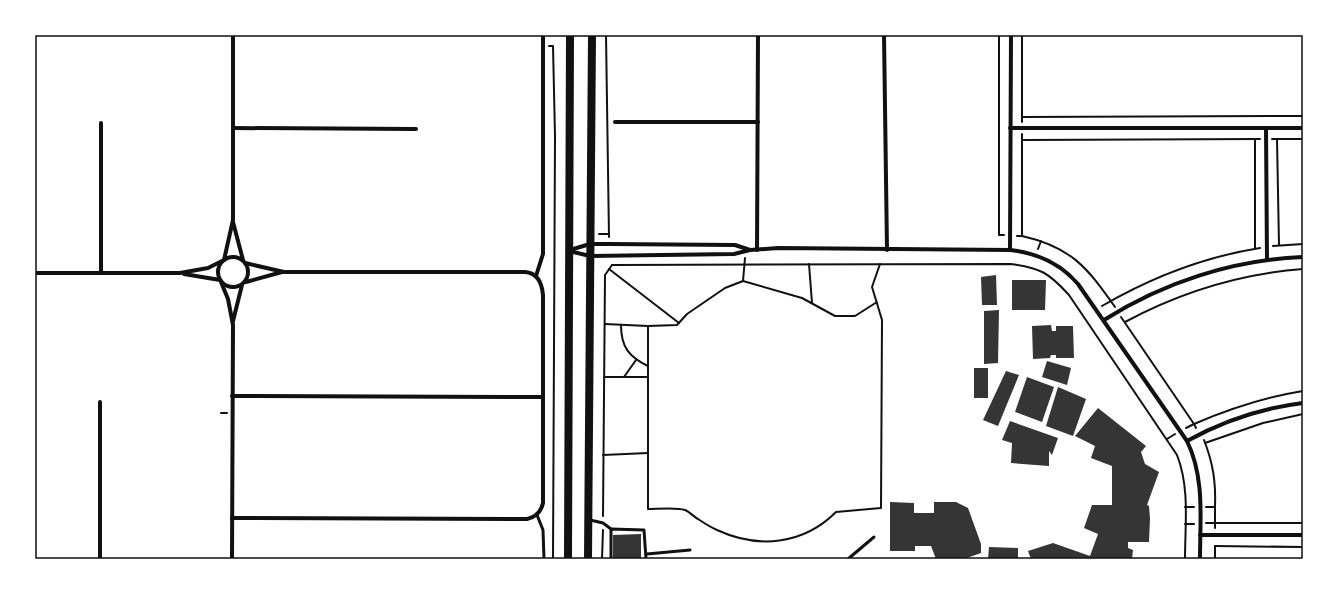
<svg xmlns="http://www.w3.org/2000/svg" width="1338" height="594" viewBox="0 0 1338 594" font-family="Mulish,sans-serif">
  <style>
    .building { fill: #353535 }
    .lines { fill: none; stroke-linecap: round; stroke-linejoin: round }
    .path { stroke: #111; stroke-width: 2 }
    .service { stroke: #111; stroke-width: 3 }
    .minor { stroke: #111; stroke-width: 4 }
    .secondary { stroke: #111; stroke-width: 8 }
    .neatline { fill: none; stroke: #111; stroke-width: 1.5 }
  </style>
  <rect width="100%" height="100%" fill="#fff"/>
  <!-- building -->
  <g class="building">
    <polygon points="996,275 997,305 982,305 981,277"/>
    <polygon points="1012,280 1046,280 1045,310 1012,310"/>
    <polygon points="999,310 998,363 984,364 984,311"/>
    <polygon points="1051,325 1052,331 1056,331 1056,326 1073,326 1074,358 1056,358 1056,355 1051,355 1050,358 1033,359 1032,326"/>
    <polygon points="1047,361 1071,368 1067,385 1042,377"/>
    <rect x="974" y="368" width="14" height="30"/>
    <polygon points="1006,371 1019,375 998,426 983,420"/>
    <polygon points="1027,377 1054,387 1042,422 1015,412"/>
    <polygon points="1058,387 1086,399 1073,436 1046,426"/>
    <polygon points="1098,408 1146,446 1141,452 1145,464 1159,472 1147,505 1149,506 1150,518 1149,542 1128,542 1128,548 1133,550 1132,559 1031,559 1028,551 1053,543 1090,556 1098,534 1084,528 1092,505 1112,505 1112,466 1091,458 1095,446 1075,436"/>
    <polygon points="1010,421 1058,438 1052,455 1049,451 1049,466 1011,463 1012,443 1002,440"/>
    <polygon points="890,502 914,503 914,513 934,513 934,502 956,502 968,508 981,544 981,553 964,559 936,559 931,546 915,546 915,551 890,551"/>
    <polygon points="641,534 641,559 613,559 613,535"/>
    <polygon points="989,547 1018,548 1018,559 988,559"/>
  </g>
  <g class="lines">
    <!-- path -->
    <g class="path">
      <polyline points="606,35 609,237"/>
      <polyline points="999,35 999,235 1004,235"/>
      <polyline points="1022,35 1022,117"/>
      <polyline points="549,46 553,46 555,136 553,559"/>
      <polyline points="1022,122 1022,117 1303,116"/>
      <polyline points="1255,139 1255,248"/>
      <polyline points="1272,139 1303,139"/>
      <polyline points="1277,139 1279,245"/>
      <polyline points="1023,140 1260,139"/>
      <polyline points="599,234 608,234"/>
      <polyline points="1017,236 1022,236 1022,134"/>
      <path d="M1022 236C1071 247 1087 267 1115 307"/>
      <polyline points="1273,246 1303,244"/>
      <polyline points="1038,249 1041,241"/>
      <polyline points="809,264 812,303"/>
      <path d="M612 265 1011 264C1041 268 1049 273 1069 295L1177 455C1190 488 1185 525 1185 559"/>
      <polyline points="609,269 679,323"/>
      <polyline points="743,281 745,258"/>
      <path d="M877 302 855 316H835L802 298 743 281 725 288 687 314 677 325 648 326V509C657 509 677 507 685 510 690 512 694 517 698 519 704 523 710 527 717 530 758 549 803 545 836 512L881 508 882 320 872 287 880 264"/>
      <path d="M1102 306C1152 277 1203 257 1260 248"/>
      <path d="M1121 317 1194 424C1229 409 1265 397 1303 391"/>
      <path d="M1125 322C1181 292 1239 274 1303 269"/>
      <polyline points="605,324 648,326"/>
      <path d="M621 325C621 347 629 357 648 366"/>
      <polyline points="604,377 648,377"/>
      <polyline points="624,377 636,360"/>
      <polyline points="221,413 227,413"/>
      <polyline points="1186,428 1194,424 1196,428"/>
      <polyline points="1167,439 1175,434"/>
      <path d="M1204 440C1213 463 1216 482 1215 507"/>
      <polyline points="1205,443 1263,423 1303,414"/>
      <polyline points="603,455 648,453"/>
      <polyline points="1185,507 1194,507"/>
      <polyline points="1206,507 1215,507 1215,528"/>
      <polyline points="603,516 605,275 612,265"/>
      <polyline points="1206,523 1303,523"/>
      <polyline points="1185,524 1194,524"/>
      <polyline points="1215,546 1303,547"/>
      <polyline points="602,559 603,530"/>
      <polyline points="1215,559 1215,546"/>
    </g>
    <!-- service -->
    <g class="service">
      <polyline points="537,515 543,530 544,559"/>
      <polyline points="590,520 603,523 611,529"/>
      <polyline points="647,554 690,550"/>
      <polyline points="611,559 611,529 644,530 646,559"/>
      <polyline points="848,559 874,537"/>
    </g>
    <!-- minor -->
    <g class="minor">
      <polyline points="884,35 887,250"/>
      <polyline points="615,122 758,122"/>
      <polyline points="233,128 416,129"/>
      <polyline points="1010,128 1303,128"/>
      <polyline points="1266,128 1267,260"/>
      <polyline points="233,222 243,260"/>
      <polyline points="570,250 590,244 609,244 735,245 750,250"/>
      <polyline points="757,250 758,35"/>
      <polyline points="1010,250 1011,35"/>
      <path d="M569 251 590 256 734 254 750 250 778 248 1010 250C1037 253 1060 263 1078 284L1187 441C1205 478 1200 519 1200 559"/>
      <circle cx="233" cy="272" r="15"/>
      <polyline points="224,260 233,220 233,35"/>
      <polyline points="35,273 180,273 208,268 222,261"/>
      <polyline points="101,273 101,123"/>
      <polyline points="184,274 220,280"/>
      <polyline points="536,276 543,254 543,35"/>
      <polyline points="221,282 228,299 233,325 232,559"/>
      <polyline points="246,282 282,272"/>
      <path d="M1104 320C1164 282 1233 260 1303 257"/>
      <polyline points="233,321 242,285"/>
      <polyline points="232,396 543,397"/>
      <path d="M1187 441C1223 421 1262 408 1303 403"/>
      <path d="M232 518 527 519C536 517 541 512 543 503V295C542 283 538 273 525 272H284L245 263"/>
      <polyline points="1200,535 1303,535"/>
      <polyline points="100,559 100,402"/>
    </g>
    <!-- secondary -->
    <g class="secondary">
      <polyline points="568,559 570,35"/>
      <polyline points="588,559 592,35"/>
    </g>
  </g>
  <!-- border -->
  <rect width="1338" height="594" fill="none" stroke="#ffffff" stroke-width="72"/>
  <rect x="36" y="36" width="1266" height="522" class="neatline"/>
</svg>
